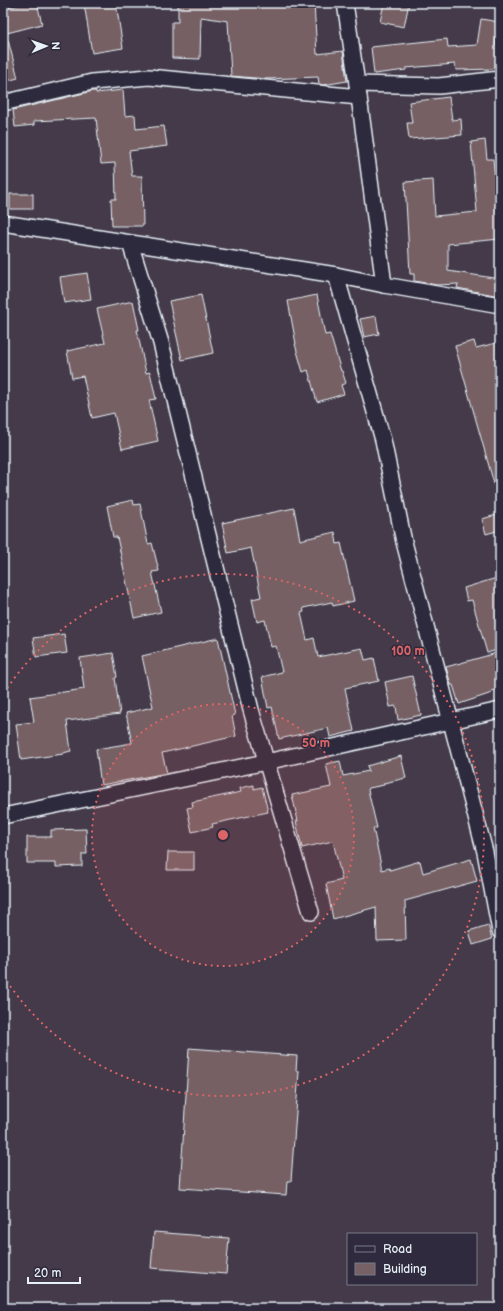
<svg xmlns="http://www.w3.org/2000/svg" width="503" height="1311" viewBox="0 0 503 1311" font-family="'Balsamiq Sans',sans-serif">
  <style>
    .building { fill: #766164; stroke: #e8f1f8 }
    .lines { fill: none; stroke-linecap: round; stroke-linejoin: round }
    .minor-casing { stroke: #e8f1f8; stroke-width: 18 }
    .minor { stroke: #2f2a3d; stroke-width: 15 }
    .ring { fill: none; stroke: #db6466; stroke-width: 2; stroke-dasharray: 2 4 }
    .centre { fill: #db6466; stroke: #2f2a3d; stroke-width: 2 }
    .ring-label { font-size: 12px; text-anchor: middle; font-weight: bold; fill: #db6466; stroke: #2f2a3d; stroke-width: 3; stroke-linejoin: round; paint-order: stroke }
  </style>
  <rect width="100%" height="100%" fill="#443a49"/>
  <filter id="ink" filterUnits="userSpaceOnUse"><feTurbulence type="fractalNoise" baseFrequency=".025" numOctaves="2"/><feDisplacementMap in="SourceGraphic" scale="8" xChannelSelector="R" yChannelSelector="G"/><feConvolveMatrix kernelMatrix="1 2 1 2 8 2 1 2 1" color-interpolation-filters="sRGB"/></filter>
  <g filter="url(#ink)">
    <!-- building -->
    <g class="building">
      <polygon points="25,3 37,3 42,24 3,34 3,9"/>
      <polygon points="84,3 116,3 123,48 92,53"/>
      <polygon points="178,3 314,3 317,54 343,51 347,81 323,85 319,84 318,77 267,79 231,76 228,21 201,17 200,59 172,58 172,22 178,22"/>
      <polygon points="384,3 409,3 404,27 380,22"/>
      <polygon points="481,19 499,22 495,45 500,45 500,67 493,68 493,69 456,70 455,64 406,68 406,70 374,74 371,47 447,39 448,47 477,45"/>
      <polygon points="3,40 8,40 18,78 3,82"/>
      <polygon points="123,90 125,116 135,115 136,129 164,126 167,146 129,151 132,176 142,176 143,226 112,226 111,199 116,199 115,163 101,164 96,118 34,121 34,125 15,127 13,110 93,91 96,91 96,93"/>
      <polygon points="449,97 452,120 461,119 462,135 409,139 407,123 412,123 409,102"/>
      <polygon points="485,140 487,159 493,159 496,187 500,186 500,239 448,244 448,271 500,279 500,296 457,288 458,284 437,285 414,281 414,274 410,274 405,182 433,180 435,216 477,212 471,142"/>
      <rect x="10" y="194" width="23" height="15"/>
      <polygon points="87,273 91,299 64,303 60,277"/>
      <polygon points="201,295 213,353 182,360 169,301"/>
      <polygon points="317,295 325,335 330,334 341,371 342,371 346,383 341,385 344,394 317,402 308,370 303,372 295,344 296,344 288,301"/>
      <polygon points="133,301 139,330 137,330 146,373 150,372 156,399 149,400 158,441 122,449 114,413 92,418 83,376 72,378 67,351 105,343 97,309"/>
      <polygon points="376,316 379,334 364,337 360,319"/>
      <polygon points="474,341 476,348 500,342 500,490 496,491 455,346"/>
      <polygon points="133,500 134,505 140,504 148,544 152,543 159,571 152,572 161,612 134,618 117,537 113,537 107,506"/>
      <polygon points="294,508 300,540 335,532 337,544 341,543 354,601 333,606 332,602 303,608 304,612 301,613 307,640 314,638 318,657 362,648 365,660 374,658 379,681 345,688 354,731 330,737 328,728 279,739 272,707 268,708 262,677 282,672 276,646 271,647 265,620 257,622 252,599 261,597 251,548 228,553 222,523"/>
      <polygon points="500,514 500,530 486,534 482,519"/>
      <polygon points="500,577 500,649 487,653 472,600 467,601 464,588"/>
      <polygon points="64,634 67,653 36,657 33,638"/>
      <polygon points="218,638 235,715 232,716 236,736 162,753 167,773 101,785 96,749 132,743 126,713 153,707 142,656"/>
      <polygon points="113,653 117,677 115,678 120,714 67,721 71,751 63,753 63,754 21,760 16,724 34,722 30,697 84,689 80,658"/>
      <polygon points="497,653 500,667 500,689 491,691 492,693 459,704 453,685 451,685 446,667"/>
      <polygon points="412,676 421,715 398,720 396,706 390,707 385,682"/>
      <polygon points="401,756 406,778 384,783 384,785 369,788 368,790 377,828 373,828 382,870 389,868 390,870 420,861 423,873 471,859 477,881 405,901 406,940 377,941 376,907 333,919 326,884 342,880 333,841 302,848 296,821 298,821 292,795 331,787 326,764 340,761 343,776 369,771 367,766"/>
      <polygon points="254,785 254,789 262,787 268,812 212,824 213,827 192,832 187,808 193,807 192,802 241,792 240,788"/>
      <polygon points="86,829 87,854 82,854 82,866 56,867 56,863 27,863 27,837 51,837 51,830"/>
      <polygon points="168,852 194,852 194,870 167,870"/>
      <polygon points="488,925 492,939 473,945 469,931"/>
      <polygon points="189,1048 297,1056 296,1071 299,1071 291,1181 287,1181 286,1195 180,1188"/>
      <polygon points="154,1232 229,1238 226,1274 151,1268"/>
    </g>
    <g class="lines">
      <defs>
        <g id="minor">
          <polyline points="345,3 359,97 384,285"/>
          <polyline points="357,84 439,86 500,79"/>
          <polyline points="3,103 92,82 149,77 359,97"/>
          <polyline points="3,223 336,275 384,285 500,305"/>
          <polyline points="130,243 161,343 251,710 311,912"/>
          <polyline points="336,275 383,440 404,542 485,852 500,931"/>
          <polyline points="3,816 266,762 500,710"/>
        </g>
      </defs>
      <!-- minor casing -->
      <use href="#minor" class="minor-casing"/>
      <!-- minor -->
      <use href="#minor" class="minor"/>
    </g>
  </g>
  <!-- distance rings -->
  <circle cx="223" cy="835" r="131" fill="#db6466" fill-opacity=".12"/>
  <g class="ring">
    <circle cx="223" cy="835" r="131"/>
    <path d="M4 693A261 261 0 1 1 4 977"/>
  </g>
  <circle cx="223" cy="835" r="6" class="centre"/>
  <g class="ring-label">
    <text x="408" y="655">100 m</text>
    <text x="316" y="747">50 m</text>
  </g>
  <!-- margin -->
  <rect width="503" height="1311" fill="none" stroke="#2f2a3d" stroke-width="16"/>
  <rect x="8" y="8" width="487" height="1295" fill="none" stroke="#e8f1f8" stroke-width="1.5" filter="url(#ink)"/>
  <!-- legend -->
  <rect x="347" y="1233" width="130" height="52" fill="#2f2a3d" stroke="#797a88"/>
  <rect x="355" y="1246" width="20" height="6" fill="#2f2a3d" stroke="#797a88"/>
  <text x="383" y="1253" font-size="12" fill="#e8f1f8">Road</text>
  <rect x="355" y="1263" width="20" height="12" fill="#766164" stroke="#797a88"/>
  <text x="383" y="1273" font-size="12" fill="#e8f1f8">Building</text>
  <!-- north arrow -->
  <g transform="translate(46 46) rotate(88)" stroke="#2f2a3d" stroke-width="3" paint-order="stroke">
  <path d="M0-3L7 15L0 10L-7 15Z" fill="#e8f1f8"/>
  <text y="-6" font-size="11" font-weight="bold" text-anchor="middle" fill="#e8f1f8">N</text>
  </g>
  <!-- scale -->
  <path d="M28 1277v6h52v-6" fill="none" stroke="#e8f1f8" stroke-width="2"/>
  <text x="34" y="1277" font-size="12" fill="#e8f1f8" stroke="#2f2a3d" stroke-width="3" paint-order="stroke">20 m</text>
</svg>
